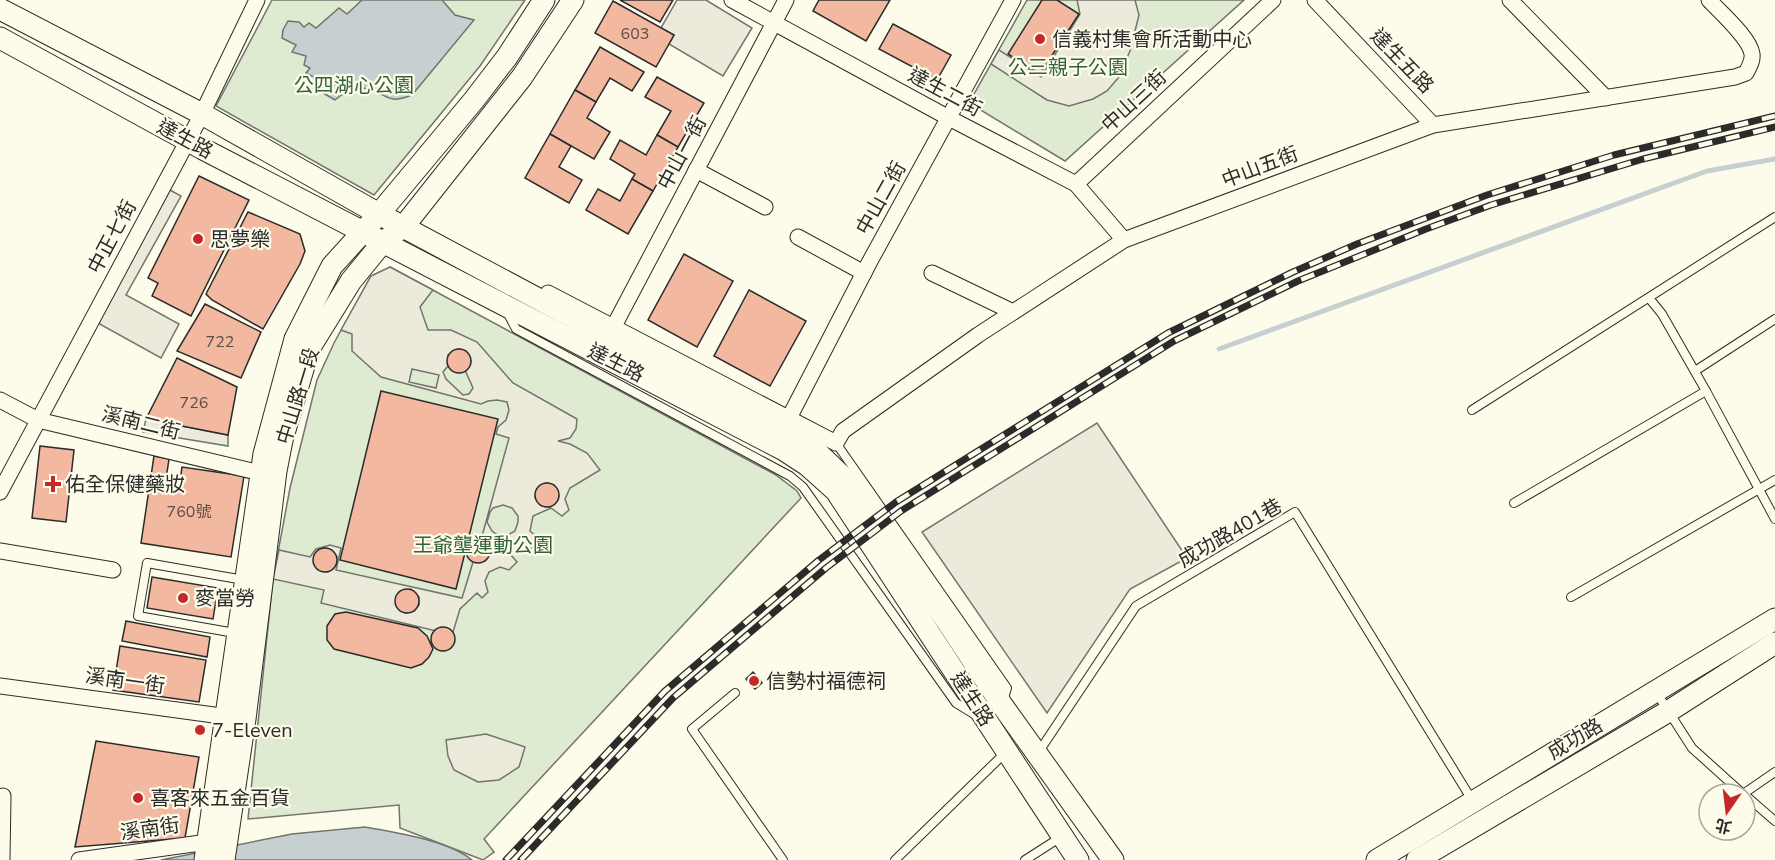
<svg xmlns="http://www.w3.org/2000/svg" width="1775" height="860" viewBox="0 0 1775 860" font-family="'Nunito Sans','Noto Sans TC',sans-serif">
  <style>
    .green { fill: #deebd1; stroke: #74746e; stroke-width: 1.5 }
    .parking { fill: #eceadb; stroke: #74746e; stroke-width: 1.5; fill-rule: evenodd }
    .water { fill: #c7d0d0; stroke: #74746e; stroke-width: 1.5 }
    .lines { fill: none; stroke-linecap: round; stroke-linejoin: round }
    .stream { stroke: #c7d0d0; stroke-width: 5 }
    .building { fill: #f2b8a0; stroke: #2b2b2b; stroke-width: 1.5 }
    .lane-casing { stroke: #2b2b2b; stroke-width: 10 }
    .street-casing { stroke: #2b2b2b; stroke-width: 17 }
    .secondary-casing { stroke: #2b2b2b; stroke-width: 23 }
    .lane { stroke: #fdfbea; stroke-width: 8 }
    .street { stroke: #fdfbea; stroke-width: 15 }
    .secondary { stroke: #fdfbea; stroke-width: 21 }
    .rail-casing { stroke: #2b2b2b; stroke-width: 7 }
    .rail { stroke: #fdfbea; stroke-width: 4.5; stroke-dasharray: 14; stroke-linecap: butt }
    .poi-dot { fill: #c62828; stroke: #fdfbea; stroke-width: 2 }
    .labels { text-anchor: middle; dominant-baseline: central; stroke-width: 4.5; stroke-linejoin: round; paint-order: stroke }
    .number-label { font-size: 16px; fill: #5d4e48 }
    .poi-label { font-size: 20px; fill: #2b2b2b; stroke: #fdfbea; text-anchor: start }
    .street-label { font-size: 20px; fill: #2b2b2b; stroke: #fdfbea }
    .park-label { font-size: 20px; fill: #34623c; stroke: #fdfbea }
  </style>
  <rect width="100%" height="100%" fill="#fdfbea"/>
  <!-- green -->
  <g class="green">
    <polygon points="272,0 525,0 480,66 374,195 216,106"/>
    <polygon points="1027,0 1244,0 1065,161 969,103"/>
    <polygon points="390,267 776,475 797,491 801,498 484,839 494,852 483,860 400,828 399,805 248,819 273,579 290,488 317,380 334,343 371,276"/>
  </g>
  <!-- parking -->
  <g class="parking">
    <polygon points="677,0 706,0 752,28 723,76 669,44 674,35 661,28"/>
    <polygon points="1077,0 1135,0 1139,15 1130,51 1119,77 1107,91 1093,99 1069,106 1047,100 991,64 999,50 1041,77 1080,14"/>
    <polygon points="170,190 181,196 126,295 179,324 161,358 96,322"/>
    <path d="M390 267 433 290 420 307 428 330H451L477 342 513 383 577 419 576 429 570 438 558 441 570 444 587 453 600 470 570 488 565 499 569 510 562 516 551 508 533 516 530 531 539 539 531 548 521 540 514 543 510 554 517 562 509 570 500 567 489 572 485 581 488 592 482 598 477 593 460 609 453 632 447 628 436 631 321 603 324 590 273 579 279 550 310 557 316 549 330 545 341 548 336 570 462 598 473 562 485 561 490 555 488 544 481 540 509 438 496 434 498 427 506 420 509 410 507 402 497 400 488 401 481 404 381 377 352 351V334L341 330 371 276ZM458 349 466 351 471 361 465 370 473 388 469 394 463 395 446 379 443 372 448 366V355ZM412 369 439 375 436 388 409 382ZM546 483 554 485 559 496 556 502 550 507 542 506 535 497 537 489ZM503 505 512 508 518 516V522L515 531 506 536 496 534 492 531 487 522 490 512 493 508ZM325 548 332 551 337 557 334 568 328 572 317 569 314 562 317 551ZM411 589 419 597V605L414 611 406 613 399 609 396 599 399 592Z"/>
    <polygon points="146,419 228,435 228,446 143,432"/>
    <polygon points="1097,423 1187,558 1130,589 1047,713 922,532"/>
    <polygon points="486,734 525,747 519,767 499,780 478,782 454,770 448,756 446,740"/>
  </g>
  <!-- water -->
  <g class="water">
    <path d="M362 0H442L455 15 474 20 412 95C406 97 400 100 393 99 387 98 381 94 375 91 359 84 347 90 335 100L323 93 316 78 306 73 310 68 304 65 306 56 292 52 296 45 282 38 283 30 288 21 299 22 304 27 309 23 316 28 339 8 347 14Z"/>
    <path d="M365 827C397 833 447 840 472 860H161L292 834Z"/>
  </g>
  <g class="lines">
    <!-- stream -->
    <polyline class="stream" points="1219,349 1707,171 1775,159"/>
  </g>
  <!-- building -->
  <g class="building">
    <polygon points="620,0 673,0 660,22"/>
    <polygon points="819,0 890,0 866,41 813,11"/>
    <polygon points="1042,0 1057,0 1079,14 1040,74 1008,54"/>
    <polygon points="613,1 674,35 656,67 595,33"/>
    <polygon points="893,24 951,55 937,80 879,49"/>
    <polygon points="600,47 644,72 632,91 610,78 596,102 575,90"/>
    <polygon points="657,77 704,103 678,147 657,135 671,111 645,97"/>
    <polygon points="575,90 596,102 587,118 610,132 594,159 550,134"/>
    <polygon points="550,134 571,146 559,167 582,180 569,203 525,178"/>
    <polygon points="657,135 678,147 653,191 632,179 635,174 610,159 620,140 646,155"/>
    <polygon points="199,176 249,200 191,316 152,296 158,283 148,278"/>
    <polygon points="632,179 653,191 628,234 586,210 598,189 620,201"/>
    <polygon points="248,212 300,234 305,251 300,264 263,329 212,300 206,294"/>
    <polygon points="684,254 733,281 697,347 648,320"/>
    <polygon points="749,290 806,321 770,386 714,356"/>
    <polygon points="205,304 261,332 241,378 177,351"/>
    <circle cx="459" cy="361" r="12"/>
    <polygon points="177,358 237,387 228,435 146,419"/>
    <polygon points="381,391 498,419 456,589 340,560"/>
    <polygon points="40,446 74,450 66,522 32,518"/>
    <polygon points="154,456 169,459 166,479 180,481 182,467 244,476 231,557 141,543"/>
    <circle cx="547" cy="495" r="12"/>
    <circle cx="478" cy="551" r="12"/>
    <circle cx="325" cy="560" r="12"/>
    <polygon points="152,577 218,588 213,619 147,608"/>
    <circle cx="407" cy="601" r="12"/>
    <polygon points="346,612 418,628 427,636 433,649 429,657 422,664 411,668 334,649 327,640 327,626 335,614"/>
    <polygon points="126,621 210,637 207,657 122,641"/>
    <circle cx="443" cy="639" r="12"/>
    <polygon points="120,646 206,660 199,702 113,690"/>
    <polygon points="753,672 762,683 755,689 746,679"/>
    <polygon points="96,741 199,757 185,838 75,847"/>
  </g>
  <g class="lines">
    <defs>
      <g id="lane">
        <polyline points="1649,298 1662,314 1706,391 1775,519"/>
        <polyline points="507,312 516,329 790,476 803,487 956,703 974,714"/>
        <polyline points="1695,371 1775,319"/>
        <polyline points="1472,410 1775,217"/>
        <polyline points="836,443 1007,688 1003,701"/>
        <polyline points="1514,503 1706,391"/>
        <polyline points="1571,597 1775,480"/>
        <polyline points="235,633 138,616 147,563 244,580"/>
        <polyline points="1656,692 1692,748 1743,794 1775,772"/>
        <polyline points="735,693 692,729 783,860"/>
        <polyline points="1038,753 1136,606 1295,512 1472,800"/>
        <polyline points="1745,795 1775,821"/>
        <polyline points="895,860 1006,752"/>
        <polyline points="1025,860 1061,837"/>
      </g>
      <g id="street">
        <polyline points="732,0 949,118 1076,184 1124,240"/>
        <polyline points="1315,0 1433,125"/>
        <polyline points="1510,0 1606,98"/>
        <polyline points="696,170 765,207"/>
        <polyline points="1076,184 1273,0"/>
        <polyline points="798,237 864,273"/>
        <polyline points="932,273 1013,312"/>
        <path d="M548 293 836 443 843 431 978 335 1124 240 1433 125 1735 77 1746 73C1749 67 1753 61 1752 54 1750 38 1720 12 1709 0"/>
        <polyline points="614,326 786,0"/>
        <polyline points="0,400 38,420 269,475"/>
        <polyline points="789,418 869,263 1013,0"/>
        <polyline points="0,492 202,114 257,0"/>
        <polyline points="0,551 113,570"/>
        <polyline points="0,686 236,718"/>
        <polyline points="2,860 3,796"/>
        <polyline points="79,860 215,841"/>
      </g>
      <g id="secondary">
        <polyline points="0,9 202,114 379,214 789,433 817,452 845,479 948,623 1002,705 1113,860"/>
        <polyline points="0,38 203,149 784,450 807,465 836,491 1078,860"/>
        <polyline points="205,860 264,454 295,339 332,266 379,214 474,100 507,57 544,0"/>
        <polyline points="224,860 245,719 276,471 282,440 309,349 351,281 382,243 404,226 522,77 573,0"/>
        <polyline points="1377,860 1775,619"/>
        <polyline points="1417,860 1669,711 1775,643"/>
      </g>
    </defs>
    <!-- lane casing -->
    <use href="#lane" class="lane-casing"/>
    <!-- street casing -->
    <use href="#street" class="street-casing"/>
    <!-- secondary casing -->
    <use href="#secondary" class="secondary-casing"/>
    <!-- lane -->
    <use href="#lane" class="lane"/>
    <!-- street -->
    <use href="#street" class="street"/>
    <!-- secondary -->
    <use href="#secondary" class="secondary"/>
    <defs>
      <g id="rail">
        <polyline points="506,860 665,691 819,560 896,502 1168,333 1293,272 1357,244 1487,195 1614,155 1775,116"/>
        <polyline points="521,860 673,698 826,568 901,511 1174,341 1298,281 1426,229 1491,205 1643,159 1775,127"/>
      </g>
    </defs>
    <!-- rail casing -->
    <use href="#rail" class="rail-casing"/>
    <!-- rail -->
    <use href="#rail" class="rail"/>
  </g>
  <!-- markers -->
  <g class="poi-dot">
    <circle cx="1040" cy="39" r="6"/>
    <circle cx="198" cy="239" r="6"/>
    <path d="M50 475h6v6h6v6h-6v6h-6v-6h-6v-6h6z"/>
    <circle cx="183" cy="598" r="6"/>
    <circle cx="754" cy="681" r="6"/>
    <circle cx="200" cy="730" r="6"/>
    <circle cx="138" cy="798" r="6"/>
  </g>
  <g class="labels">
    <!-- number labels -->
    <g class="number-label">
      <text x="635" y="34">603</text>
      <text x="220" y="342">722</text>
      <text x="194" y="403">726</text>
      <text x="189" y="512">760號</text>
    </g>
    <!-- poi labels -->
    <g class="poi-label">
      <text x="1052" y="39">信義村集會所活動中心</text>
      <text x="210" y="239">思夢樂</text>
      <text x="65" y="484">佑全保健藥妝</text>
      <text x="195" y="598">麥當勞</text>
      <text x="766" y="681">信勢村福德祠</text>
      <text x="212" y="730">7-Eleven</text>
      <text x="150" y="798">喜客來五金百貨</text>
    </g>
    <!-- street labels -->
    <g class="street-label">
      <text transform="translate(1402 61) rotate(46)">達生五路</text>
      <text transform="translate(945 92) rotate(28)">達生二街</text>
      <text transform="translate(1134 101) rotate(-43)">中山三街</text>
      <text transform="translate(185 139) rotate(28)">達生路</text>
      <text transform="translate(682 153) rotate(-62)">中山一街</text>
      <text transform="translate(1260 167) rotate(-21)">中山五街</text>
      <text transform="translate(881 198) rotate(-61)">中山二街</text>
      <text transform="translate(112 237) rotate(-62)">中正七街</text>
      <text transform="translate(616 363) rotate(27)">達生路</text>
      <text transform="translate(298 396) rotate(-73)">中山路一段</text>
      <text transform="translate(141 423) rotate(14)">溪南二街</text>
      <text transform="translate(1230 533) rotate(-30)">成功路401巷</text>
      <text transform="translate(125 681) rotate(8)">溪南一街</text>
      <text transform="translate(972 699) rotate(57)">達生路</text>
      <text transform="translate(1575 739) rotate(-31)">成功路</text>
      <text transform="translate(150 829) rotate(-8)">溪南街</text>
    </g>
    <!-- park labels -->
    <g class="park-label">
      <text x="1068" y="67">公三親子公園</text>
      <text x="354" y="85">公四湖心公園</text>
      <text x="483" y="545">王爺壟運動公園</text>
    </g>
  </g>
  <!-- north arrow -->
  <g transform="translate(1727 812) rotate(194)"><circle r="28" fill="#fdfbea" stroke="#a9a89e" stroke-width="1.5"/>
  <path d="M0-4.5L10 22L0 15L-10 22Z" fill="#c62828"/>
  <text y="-9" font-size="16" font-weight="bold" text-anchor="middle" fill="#2b2b2b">北</text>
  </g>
</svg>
